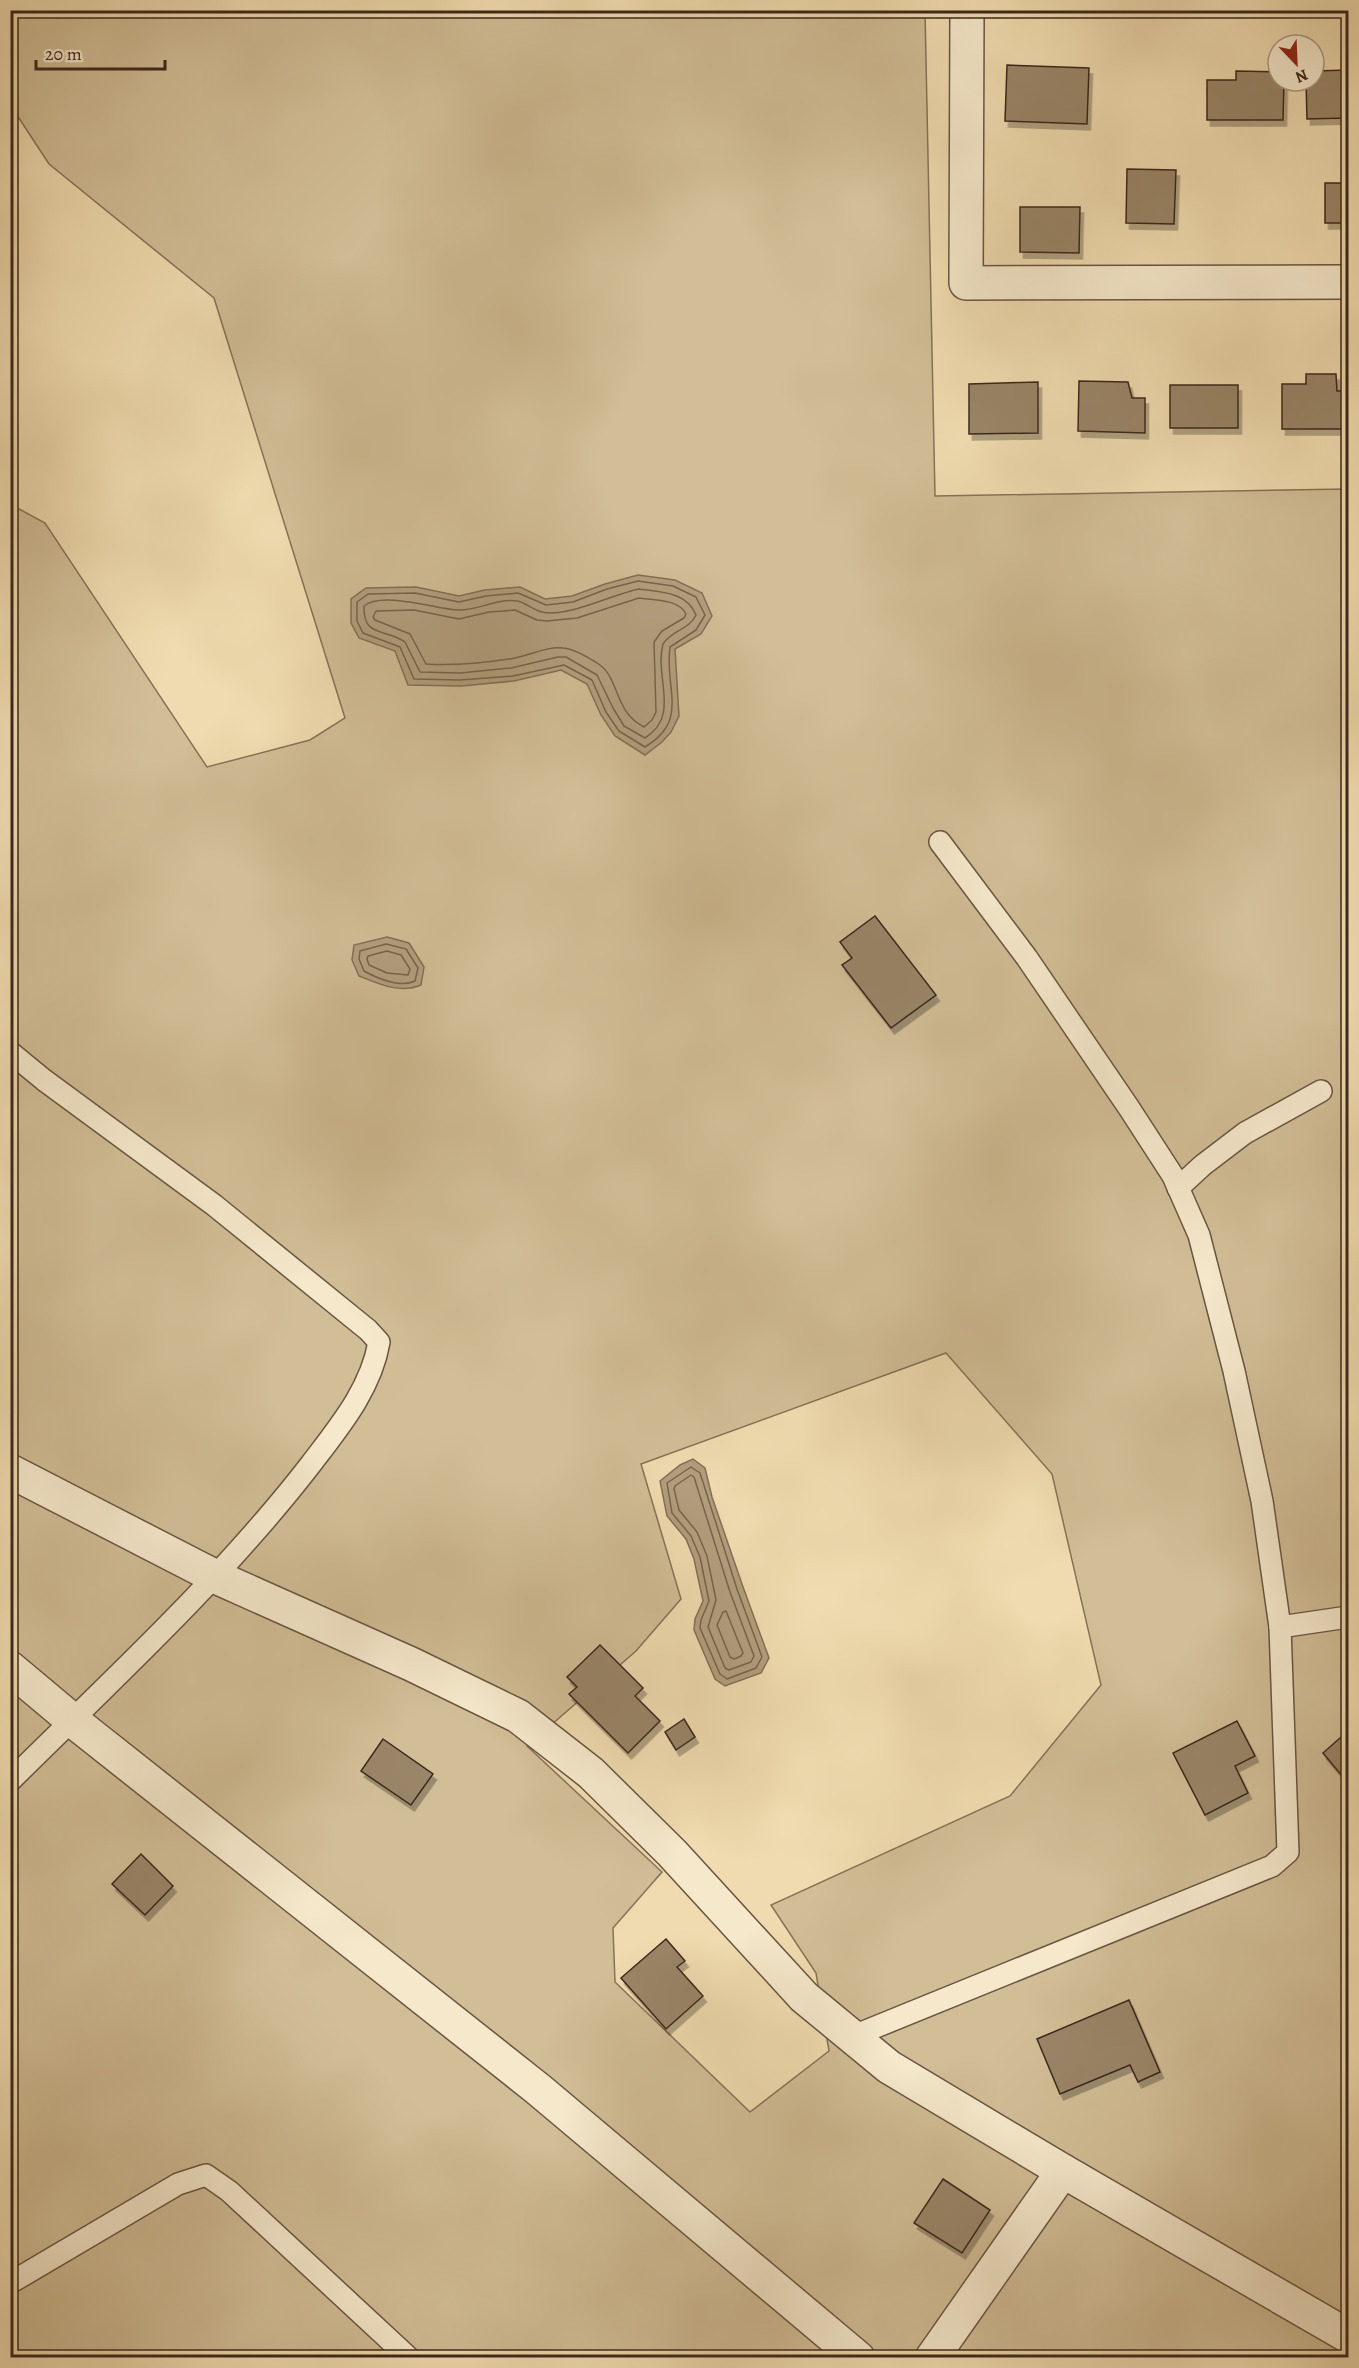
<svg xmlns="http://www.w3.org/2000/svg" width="1359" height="2368" viewBox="0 0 1359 2368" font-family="Alegreya,serif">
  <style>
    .green { fill: #d1bd96; stroke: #867259; stroke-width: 1.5; fill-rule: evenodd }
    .water { fill: #b29e7d; stroke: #836f56; stroke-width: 1.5 }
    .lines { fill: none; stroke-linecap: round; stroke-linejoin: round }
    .shore { stroke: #77634c; stroke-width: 1.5 }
    .building { fill: #998568; stroke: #3c281c; stroke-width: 1.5; filter: url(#shadow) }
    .lane-casing { stroke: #695541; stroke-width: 24 }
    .street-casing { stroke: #695541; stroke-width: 36 }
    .lane { stroke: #f5e8cb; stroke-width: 21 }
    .street { stroke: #f5e8cb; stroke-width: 33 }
  </style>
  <defs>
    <filter id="shadow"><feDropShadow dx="3.5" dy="6" stdDeviation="0" flood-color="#0004"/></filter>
  </defs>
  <rect width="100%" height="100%" fill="#efdbaf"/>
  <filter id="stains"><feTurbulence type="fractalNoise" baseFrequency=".00333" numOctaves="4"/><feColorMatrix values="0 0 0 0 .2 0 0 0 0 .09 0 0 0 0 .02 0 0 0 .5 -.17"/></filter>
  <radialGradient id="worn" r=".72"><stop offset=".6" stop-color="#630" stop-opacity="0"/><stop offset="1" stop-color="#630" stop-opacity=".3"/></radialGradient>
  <!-- green -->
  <path class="green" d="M11 10 925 11 935 496 1348 489V2357H11L10 504 45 523 207 767 310 740 345 718 214 298 49 164 11 106ZM946 1353 1052 1474 1101 1685 1010 1796 771 1905 816 1973 829 2051 750 2112 615 1982 613 1928 662 1872 527 1746 636 1651 681 1599 641 1464Z"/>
  <!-- water -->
  <g class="water">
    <polygon points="638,575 675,580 702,593 712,616 701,634 675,649 679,716 671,732 662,742 645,755 615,736 601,715 587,684 561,670 514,681 461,686 408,685 395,651 359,638 351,623 351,599 366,588 416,587 459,596 485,590 520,587 545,599 572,596 605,584"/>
    <path d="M387 937 409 943 424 967 421 985C400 994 379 984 359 976L352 960 354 945Z"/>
    <polygon points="693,1459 705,1468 712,1497 743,1587 769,1658 761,1673 725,1686 715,1679 694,1630 695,1619 703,1601 694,1559 686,1539 667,1516 660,1481 680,1465"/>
  </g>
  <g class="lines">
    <!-- shore -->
    <g class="shore">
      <path d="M638 581 673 586 696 597 705 615 696 630 670 647C664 689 690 720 645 747L619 731 606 712 592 680 564 665 513 676 460 680 414 679 400 647 363 633 357 621V602L368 594 415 593 459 602 486 596 518 593 546 605 573 602 607 589Z"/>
      <path d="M639 589C661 592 687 592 696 615 689 630 672 630 663 644 654 677 681 716 645 738L624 726 613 708 597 675 566 657H558L511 668 460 673 420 672 405 642C385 628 363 638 364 606 382 591 436 609 458 610 477 611 497 598 517 601 525 602 533 610 542 612 567 618 613 594 639 589Z"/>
      <path d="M639 598C653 600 679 599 686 614L684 618 662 631 654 642 656 712 652 720 644 727C614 712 620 680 600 665 591 659 574 649 563 648 546 646 526 657 509 659 482 663 453 666 426 664L410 634 375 620 373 617 376 611 414 610 459 619 489 612 515 610 537 620 547 621 577 618Z"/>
      <path d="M386 944 406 949 418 968 415 981C400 988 377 978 364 971L359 959 360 951Z"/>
      <polygon points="387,951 401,955 410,969 408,975 387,973 369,965 367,959 368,956"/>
      <polygon points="691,1467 700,1473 737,1589 762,1657 756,1668 727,1679 720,1674 700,1628 701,1620 709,1601 700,1557 691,1536 672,1513 667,1483"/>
      <polygon points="691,1475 694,1477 730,1592 754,1656 751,1662 729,1670 725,1668 708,1627 716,1600 707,1556 697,1532 679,1510 674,1489 675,1486"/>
      <polygon points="726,1611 743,1653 741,1656 734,1659 730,1657 717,1625 723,1612"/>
    </g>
  </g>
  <!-- building -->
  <g class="building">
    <polygon points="1007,65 1089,68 1087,124 1005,121"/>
    <polygon points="1348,70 1348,118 1307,119 1306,81 1314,81 1314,71"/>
    <polygon points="1236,71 1278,72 1278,81 1284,81 1283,120 1207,120 1207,80 1236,80"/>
    <polygon points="1127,169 1176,170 1174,224 1126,223"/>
    <rect x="1325" y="183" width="23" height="40"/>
    <polygon points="1020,207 1080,207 1079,253 1020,252"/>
    <polygon points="1306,374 1336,374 1337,391 1348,391 1348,429 1282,429 1282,384 1306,384"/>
    <polygon points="1079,381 1128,382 1132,398 1145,398 1145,433 1078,431"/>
    <polygon points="1038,382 1038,433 969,434 969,384"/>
    <rect x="1170" y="385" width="68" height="43"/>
    <polygon points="875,916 936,995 891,1028 842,965 852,958 840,942"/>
    <polygon points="600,1645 643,1688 635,1696 660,1721 628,1753 569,1694 577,1687 567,1677"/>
    <polygon points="684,1719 695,1737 676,1750 665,1732"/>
    <polygon points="1237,1721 1255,1756 1235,1766 1248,1793 1205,1815 1173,1753"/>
    <polygon points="1348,1731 1348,1783 1323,1753"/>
    <polygon points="383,1739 433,1774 411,1805 361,1771"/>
    <polygon points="141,1854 173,1886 145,1915 112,1884"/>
    <polygon points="666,1939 685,1961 677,1967 703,1996 666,2029 621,1978"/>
    <polygon points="1129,2000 1160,2072 1138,2082 1130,2065 1060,2094 1037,2039"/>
    <polygon points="943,2179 990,2210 962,2253 914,2223"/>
  </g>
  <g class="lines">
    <defs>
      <g id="lane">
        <path d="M10 1052 44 1080 214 1205 368 1330 379 1342C371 1389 339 1427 311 1464 222 1579 114 1678 10 1781"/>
        <polyline points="1178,1188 1203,1165 1245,1133 1321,1091"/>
        <polyline points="1280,1627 1348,1617"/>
        <polyline points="851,2037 1272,1866 1288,1852 1280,1627 1262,1501 1234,1371 1199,1235 1173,1176 1129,1108 1027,958 940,842"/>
        <polyline points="10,2283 178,2184 206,2175 229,2191 409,2358"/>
      </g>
      <g id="street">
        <polyline points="967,10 966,283 1348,282"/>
        <polyline points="10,1471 216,1577 411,1664 518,1716 591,1773 672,1853 804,1997 889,2067 1063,2171 1348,2336"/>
        <polyline points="10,1668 72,1720 538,2089 858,2358"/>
        <polyline points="932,2358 1063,2171"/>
      </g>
    </defs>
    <!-- lane casing -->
    <use href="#lane" class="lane-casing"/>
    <!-- street casing -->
    <use href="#street" class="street-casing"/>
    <!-- lane -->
    <use href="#lane" class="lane"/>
    <!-- street -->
    <use href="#street" class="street"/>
  </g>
  <!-- margin -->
  <rect width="1359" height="2368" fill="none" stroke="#efdbaf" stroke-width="36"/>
  <rect x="12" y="12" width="1335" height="2344" fill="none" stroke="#3c281c" stroke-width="3"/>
  <rect x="18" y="18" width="1323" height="2332" fill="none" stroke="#3c281c" stroke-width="1.5"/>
  <!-- north arrow -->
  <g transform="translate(1296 63) rotate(157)"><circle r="28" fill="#f5e8cb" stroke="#ab9b85" stroke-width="1.5"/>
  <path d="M0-4.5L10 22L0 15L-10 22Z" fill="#8f2418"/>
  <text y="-9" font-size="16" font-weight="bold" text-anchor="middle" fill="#3c281c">N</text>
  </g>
  <!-- scale -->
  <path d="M36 60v9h129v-9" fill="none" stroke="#3c281c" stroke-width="3"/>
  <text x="45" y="60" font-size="18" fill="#3c281c" stroke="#f5e8cb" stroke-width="4.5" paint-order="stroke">20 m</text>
  <rect width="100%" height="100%" filter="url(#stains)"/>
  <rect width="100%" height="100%" fill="url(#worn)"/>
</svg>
